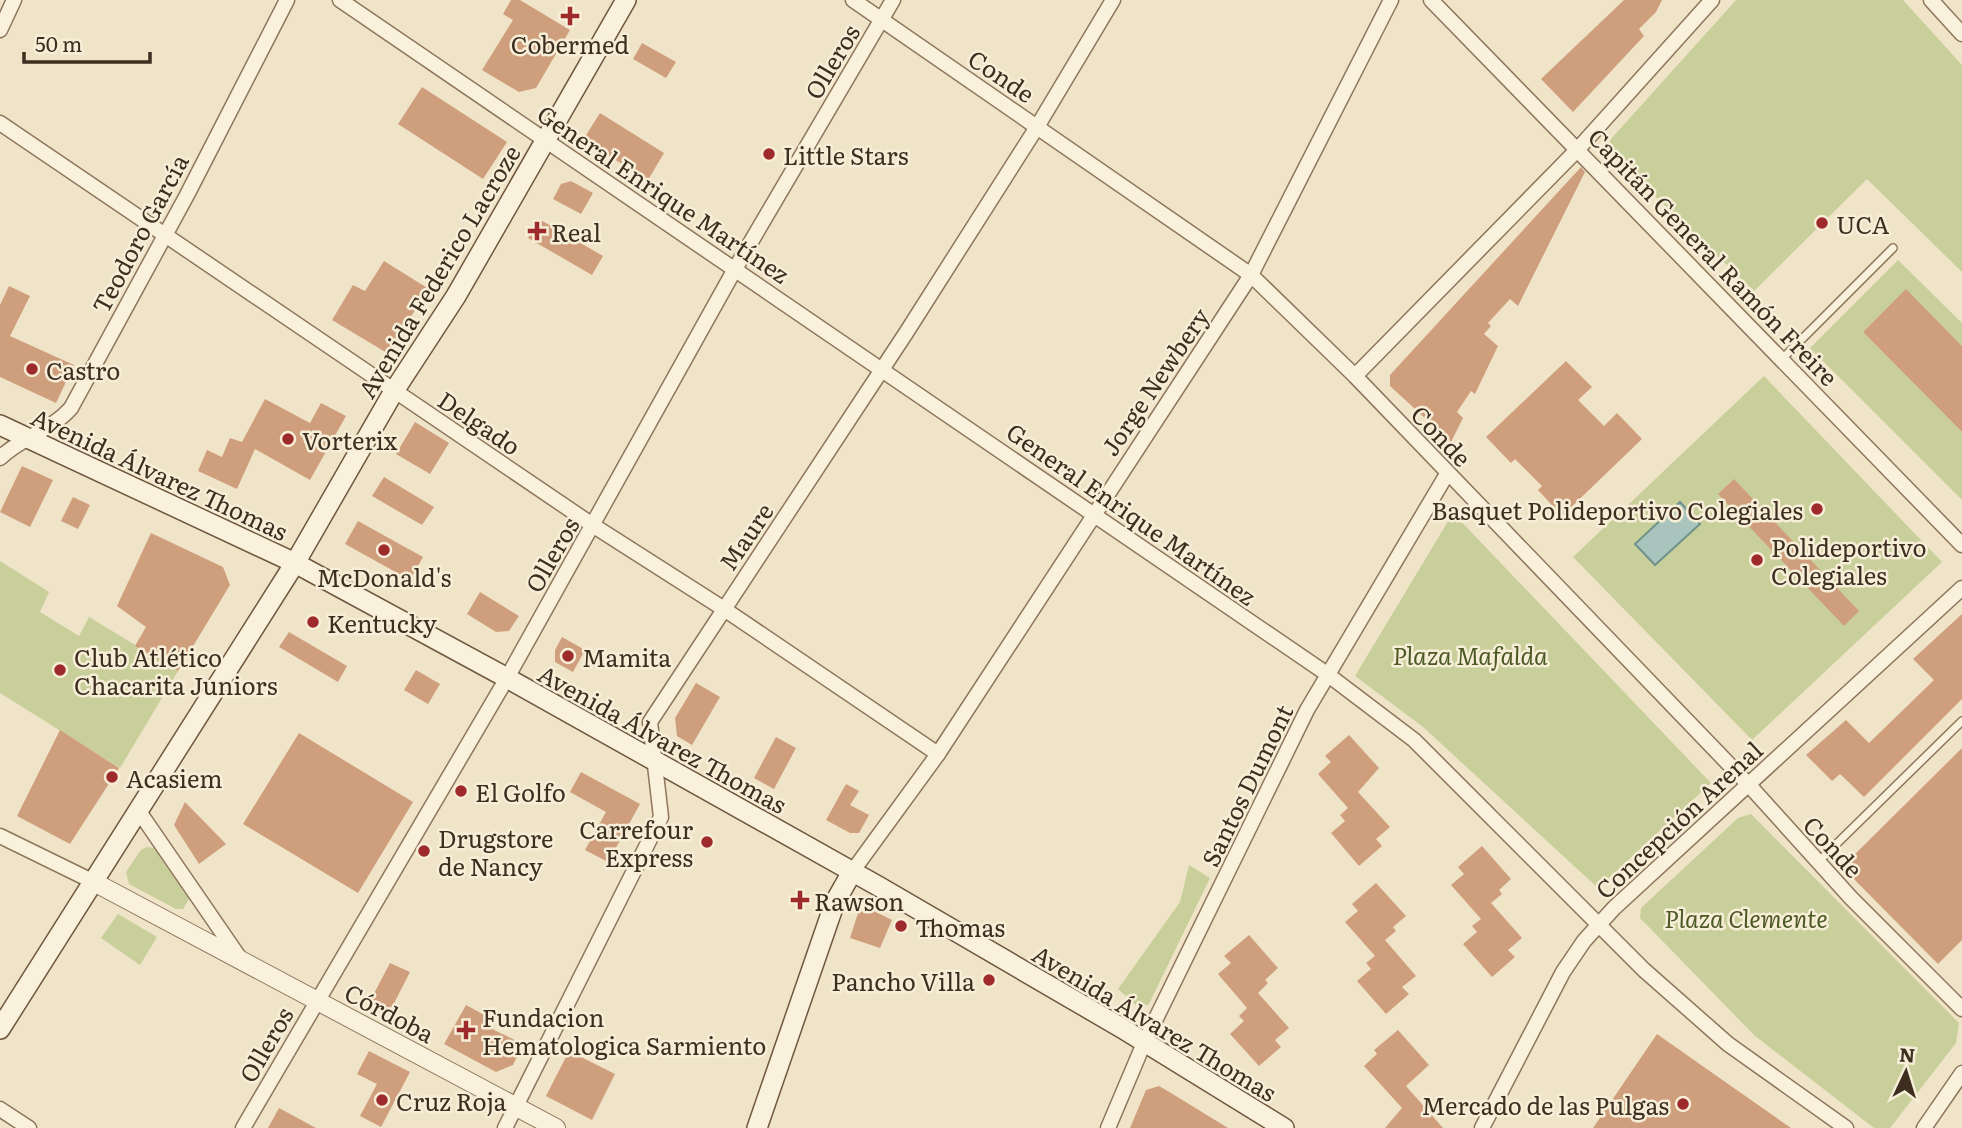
<svg xmlns="http://www.w3.org/2000/svg" width="1962" height="1128" viewBox="0 0 1962 1128" font-family="Literata,serif">
  <style>
    .green { fill: #c9cf9b }
    .water { fill: #a9c4bc; stroke: #6f938a; stroke-width: 2 }
    .building { fill: #cf9f7d }
    .lines { fill: none; stroke-linecap: round; stroke-linejoin: round }
    .service-casing { stroke: #8d765c; stroke-width: 10 }
    .minor-casing { stroke: #8d765c; stroke-width: 17 }
    .tertiary-casing { stroke: #8d765c; stroke-width: 20 }
    .secondary-casing { stroke: #6f573f; stroke-width: 22 }
    .service { stroke: #faf1dc; stroke-width: 7 }
    .minor { stroke: #faf1dc; stroke-width: 14 }
    .tertiary { stroke: #faf1dc; stroke-width: 18 }
    .secondary { stroke: #faf1dc; stroke-width: 19 }
    .poi-dot { fill: #9e2a2b; stroke: #f7eed8; stroke-width: 2.5 }
    .labels { text-anchor: middle; dominant-baseline: central; stroke-width: 5; stroke-linejoin: round; paint-order: stroke }
    .poi-label { font-size: 24px; fill: #3d2e20; stroke: #f7eed8; text-anchor: start }
    .street-label { font-size: 24px; fill: #3d2e20; stroke: #f7eed8 }
    .park-label { font-size: 24px; font-style: italic; fill: #4d5a26; stroke: #f7eed8 }
  </style>
  <rect width="100%" height="100%" fill="#f0e4c8"/>
  <!-- green -->
  <g class="green">
    <polygon points="1736,0 1903,0 1962,65 1962,272 1867,179 1754,291 1611,154 1610,140"/>
    <polygon points="1898,260 1962,323 1962,346 1906,290 1863,332 1962,432 1962,500 1810,348"/>
    <polygon points="1764,376 1942,562 1752,740 1573,557"/>
    <polygon points="1453,513 1711,783 1598,888 1423,727 1355,676"/>
    <polygon points="0,561 49,592 40,612 79,636 89,617 178,671 120,768 0,693"/>
    <polygon points="1751,814 1959,1023 1956,1043 1890,1128 1874,1128 1755,1036 1640,918 1641,908 1738,818"/>
    <polygon points="147,847 154,848 189,899 183,909 176,909 129,884 126,872 141,850"/>
    <polygon points="1189,865 1210,878 1149,1004 1139,1008 1118,989 1180,902"/>
    <polygon points="118,914 157,937 140,965 101,938"/>
  </g>
  <!-- water -->
  <polygon class="water" points="1680,502 1700,524 1655,565 1635,544"/>
  <!-- building -->
  <g class="building">
    <polygon points="511,0 520,0 570,30 536,88 519,92 482,70 513,20 503,14"/>
    <polygon points="1624,0 1662,0 1656,12 1639,29 1644,36 1573,112 1541,79"/>
    <polygon points="642,43 676,62 666,78 633,59"/>
    <polygon points="422,87 507,142 483,179 398,124"/>
    <polygon points="600,113 664,153 648,180 583,140"/>
    <polygon points="1581,167 1585,172 1518,306 1510,299 1488,323 1491,326 1484,334 1498,346 1475,394 1471,391 1457,412 1463,418 1451,442 1390,386 1390,375"/>
    <polygon points="571,181 593,193 581,214 553,199 561,184"/>
    <polygon points="539,219 603,256 592,275 528,238"/>
    <polygon points="384,261 429,289 387,353 332,320 353,285 365,291"/>
    <polygon points="9,286 30,296 10,336 74,365 56,403 0,377 0,305"/>
    <polygon points="1906,289 1962,346 1962,432 1863,332"/>
    <polygon points="1566,361 1592,387 1578,400 1604,426 1617,413 1642,439 1562,516 1538,490 1542,486 1515,459 1511,463 1486,437"/>
    <polygon points="265,399 310,423 321,403 346,416 310,480 255,449 237,489 198,471 207,450 222,457 230,438 242,442"/>
    <polygon points="415,422 449,443 430,474 396,454"/>
    <polygon points="22,466 53,480 30,527 0,512"/>
    <polygon points="384,477 434,507 422,525 372,496"/>
    <polygon points="1734,479 1859,611 1844,626 1718,494"/>
    <polygon points="73,497 90,505 78,529 61,521"/>
    <polygon points="358,521 423,557 410,580 345,544"/>
    <polygon points="151,533 223,567 230,585 178,671 135,646 146,627 117,606"/>
    <polygon points="480,592 519,616 509,631 496,632 467,614"/>
    <polygon points="1962,614 1962,699 1864,797 1840,774 1832,781 1806,755 1846,720 1869,743 1934,680 1913,659"/>
    <polygon points="289,632 347,666 338,682 279,647"/>
    <polygon points="562,637 585,650 573,672 555,662 555,650"/>
    <polygon points="416,670 440,684 428,704 404,690"/>
    <polygon points="696,683 720,697 692,745 677,736 675,718"/>
    <polygon points="60,730 119,768 70,844 17,816"/>
    <polygon points="299,733 413,802 358,893 243,824"/>
    <polygon points="1349,735 1379,768 1358,792 1390,827 1376,839 1382,846 1359,866 1331,833 1345,821 1340,815 1348,808 1318,774 1331,762 1325,756"/>
    <polygon points="776,737 796,748 774,789 754,778"/>
    <polygon points="1962,748 1962,940 1938,964 1842,867"/>
    <polygon points="581,772 640,804 608,862 585,850 606,812 570,792"/>
    <polygon points="846,784 859,791 850,805 869,815 859,833 850,833 826,820"/>
    <polygon points="185,802 226,844 199,864 174,825"/>
    <polygon points="1482,846 1511,879 1499,890 1502,894 1491,903 1522,938 1508,950 1515,957 1492,977 1463,944 1477,932 1472,926 1481,919 1451,885 1464,874 1458,867"/>
    <polygon points="1376,883 1406,916 1393,927 1396,931 1385,940 1416,976 1402,987 1409,994 1386,1014 1357,981 1371,969 1366,963 1375,956 1345,922 1358,911 1352,904"/>
    <polygon points="870,909 892,920 880,948 850,938 858,913"/>
    <polygon points="1249,935 1278,968 1265,980 1268,983 1258,993 1289,1028 1275,1040 1281,1047 1259,1066 1230,1034 1244,1021 1239,1016 1247,1008 1218,974 1231,963 1224,956"/>
    <polygon points="390,963 410,972 389,1013 369,1003"/>
    <polygon points="466,1005 488,1017 484,1025 523,1044 513,1065 496,1072 444,1044"/>
    <polygon points="1398,1030 1429,1065 1406,1086 1443,1128 1385,1128 1402,1108 1364,1066 1377,1054 1374,1050"/>
    <polygon points="1657,1034 1721,1079 1791,1128 1593,1128"/>
    <polygon points="369,1051 410,1072 381,1127 360,1116 377,1084 357,1074"/>
    <polygon points="569,1051 615,1074 592,1120 546,1096"/>
    <polygon points="1159,1086 1171,1093 1228,1128 1130,1128 1146,1090"/>
    <polygon points="279,1108 316,1128 268,1128"/>
  </g>
  <g class="lines">
    <defs>
      <g id="service">
        <polyline points="1783,358 1893,248"/>
        <polyline points="1818,862 1962,721"/>
      </g>
      <g id="minor">
        <polyline points="340,0 1327,674 1414,740 1644,970 1728,1044 1846,1128"/>
        <polyline points="853,0 1251,275 1355,376 1748,784 1851,898 1962,1009"/>
        <polyline points="1431,0 1962,545"/>
        <polyline points="1931,0 1962,34"/>
        <polyline points="0,30 14,0"/>
        <polyline points="0,123 594,526 724,609 938,754"/>
        <polyline points="1355,376 1578,149 1712,0"/>
        <path d="M0 458C21 437 51 431 71 408L187 195 287 0"/>
        <polyline points="138,810 239,957"/>
        <polyline points="0,836 92,881"/>
        <polyline points="852,872 938,754 1251,275 1391,0"/>
        <polyline points="0,1109 29,1128"/>
        <polyline points="243,1128 507,678 735,269 893,0"/>
        <polyline points="505,1128 661,817 650,722 906,333 1037,127 1113,0"/>
        <polyline points="1108,1128 1144,1043 1307,710 1447,474"/>
        <polyline points="1482,1128 1563,972 1584,941 1614,908 1962,588"/>
        <polyline points="1924,1128 1962,1073"/>
      </g>
      <polyline id="tertiary" points="92,881 556,1128"/>
      <g id="secondary">
        <polyline points="0,425 295,563 507,678 878,886 1120,1027 1284,1128"/>
        <polyline points="0,1029 295,563 394,391 456,296 626,0"/>
        <polyline points="757,1128 835,902 852,872"/>
      </g>
    </defs>
    <!-- service casing -->
    <use href="#service" class="service-casing"/>
    <!-- minor casing -->
    <use href="#minor" class="minor-casing"/>
    <!-- tertiary casing -->
    <use href="#tertiary" class="tertiary-casing"/>
    <!-- secondary casing -->
    <use href="#secondary" class="secondary-casing"/>
    <!-- service -->
    <use href="#service" class="service"/>
    <!-- minor -->
    <use href="#minor" class="minor"/>
    <!-- tertiary -->
    <use href="#tertiary" class="tertiary"/>
    <!-- secondary -->
    <use href="#secondary" class="secondary"/>
  </g>
  <!-- markers -->
  <g class="poi-dot">
    <path d="M566.5 5.5h7v7h7v7h-7v7h-7v-7h-7v-7h7z"/>
    <circle cx="769" cy="154" r="7"/>
    <circle cx="1822" cy="223" r="7"/>
    <path d="M533.5 220.5h7v7h7v7h-7v7h-7v-7h-7v-7h7z"/>
    <circle cx="32" cy="369" r="7"/>
    <circle cx="288" cy="439" r="7"/>
    <circle cx="1817" cy="509" r="7"/>
    <circle cx="384" cy="550" r="7"/>
    <circle cx="1757" cy="560" r="7"/>
    <circle cx="313" cy="622" r="7"/>
    <circle cx="568" cy="656" r="7"/>
    <circle cx="60" cy="670" r="7"/>
    <circle cx="112" cy="777" r="7"/>
    <circle cx="461" cy="791" r="7"/>
    <circle cx="707" cy="842" r="7"/>
    <circle cx="424" cy="851" r="7"/>
    <path d="M796.5 889.5h7v7h7v7h-7v7h-7v-7h-7v-7h7z"/>
    <circle cx="901" cy="926" r="7"/>
    <circle cx="989" cy="980" r="7"/>
    <path d="M462.5 1019.5h7v7h7v7h-7v7h-7v-7h-7v-7h7z"/>
    <circle cx="382" cy="1100" r="7"/>
    <circle cx="1683" cy="1104" r="7"/>
  </g>
  <g class="labels">
    <!-- poi labels -->
    <g class="poi-label">
      <text x="570" y="43" text-anchor="middle">Cobermed</text>
      <text x="783" y="154">Little Stars</text>
      <text x="1836" y="223">UCA</text>
      <text x="551" y="231">Real</text>
      <text x="46" y="369">Castro</text>
      <text x="302" y="439">Vorterix</text>
      <text x="1803" y="509" text-anchor="end">Basquet Polideportivo Colegiales</text>
      <text x="1771" y="546">Polideportivo<tspan x="1771" dy="28">Colegiales</tspan></text>
      <text x="384" y="576" text-anchor="middle">McDonald's</text>
      <text x="327" y="622">Kentucky</text>
      <text x="74" y="656">Club Atlético<tspan x="74" dy="28">Chacarita Juniors</tspan></text>
      <text x="582" y="656">Mamita</text>
      <text x="126" y="777">Acasiem</text>
      <text x="475" y="791">El Golfo</text>
      <text x="693" y="828" text-anchor="end">Carrefour<tspan x="693" dy="28">Express</tspan></text>
      <text x="438" y="837">Drugstore<tspan x="438" dy="28">de Nancy</tspan></text>
      <text x="814" y="900">Rawson</text>
      <text x="915" y="926">Thomas</text>
      <text x="975" y="980" text-anchor="end">Pancho Villa</text>
      <text x="482" y="1016">Fundacion<tspan x="482" dy="28">Hematologica Sarmiento</tspan></text>
      <text x="396" y="1100">Cruz Roja</text>
      <text x="1669" y="1104" text-anchor="end">Mercado de las Pulgas</text>
    </g>
    <!-- street labels -->
    <g class="street-label">
      <text transform="translate(831 61) rotate(-59)">Olleros</text>
      <text transform="translate(1002 75) rotate(34)">Conde</text>
      <text transform="translate(664 193) rotate(34)">General Enrique Martínez</text>
      <text transform="translate(139 233) rotate(-62)">Teodoro García</text>
      <text transform="translate(1714 256) rotate(46)">Capitán General Ramón Freire</text>
      <text transform="translate(438 271) rotate(-59)">Avenida Federico Lacroze</text>
      <text transform="translate(1154 381) rotate(-56)">Jorge Newbery</text>
      <text transform="translate(480 422) rotate(34)">Delgado</text>
      <text transform="translate(1442 435) rotate(46)">Conde</text>
      <text transform="translate(160 473) rotate(25)">Avenida Álvarez Thomas</text>
      <text transform="translate(1132 513) rotate(35)">General Enrique Martínez</text>
      <text transform="translate(745 536) rotate(-56)">Maure</text>
      <text transform="translate(551 554) rotate(-60)">Olleros</text>
      <text transform="translate(663 738) rotate(29)">Avenida Álvarez Thomas</text>
      <text transform="translate(1246 785) rotate(-64)">Santos Dumont</text>
      <text transform="translate(1678 819) rotate(-43)">Concepción Arenal</text>
      <text transform="translate(1834 846) rotate(47)">Conde</text>
      <text transform="translate(390 1012) rotate(28)">Córdoba</text>
      <text transform="translate(1155 1022) rotate(31)">Avenida Álvarez Thomas</text>
      <text transform="translate(265 1044) rotate(-60)">Olleros</text>
    </g>
    <!-- park labels -->
    <g class="park-label">
      <text x="1470" y="654">Plaza Mafalda</text>
      <text x="1746" y="917">Plaza Clemente</text>
    </g>
  </g>
  <!-- north arrow -->
  <g transform="translate(1906 1072) rotate(4)" stroke="#f7eed8" stroke-width="5" paint-order="stroke">
  <path d="M0-5L12 26L0 18L-12 26Z" fill="#3d2e20"/>
  <text y="-10" font-size="19" font-weight="bold" text-anchor="middle" fill="#3d2e20">N</text>
  </g>
  <!-- scale -->
  <path d="M24 52v10h126v-10" fill="none" stroke="#3d2e20" stroke-width="3.5"/>
  <text x="35" y="52" font-size="21" fill="#3d2e20" stroke="#f7eed8" stroke-width="5" paint-order="stroke">50 m</text>
</svg>
